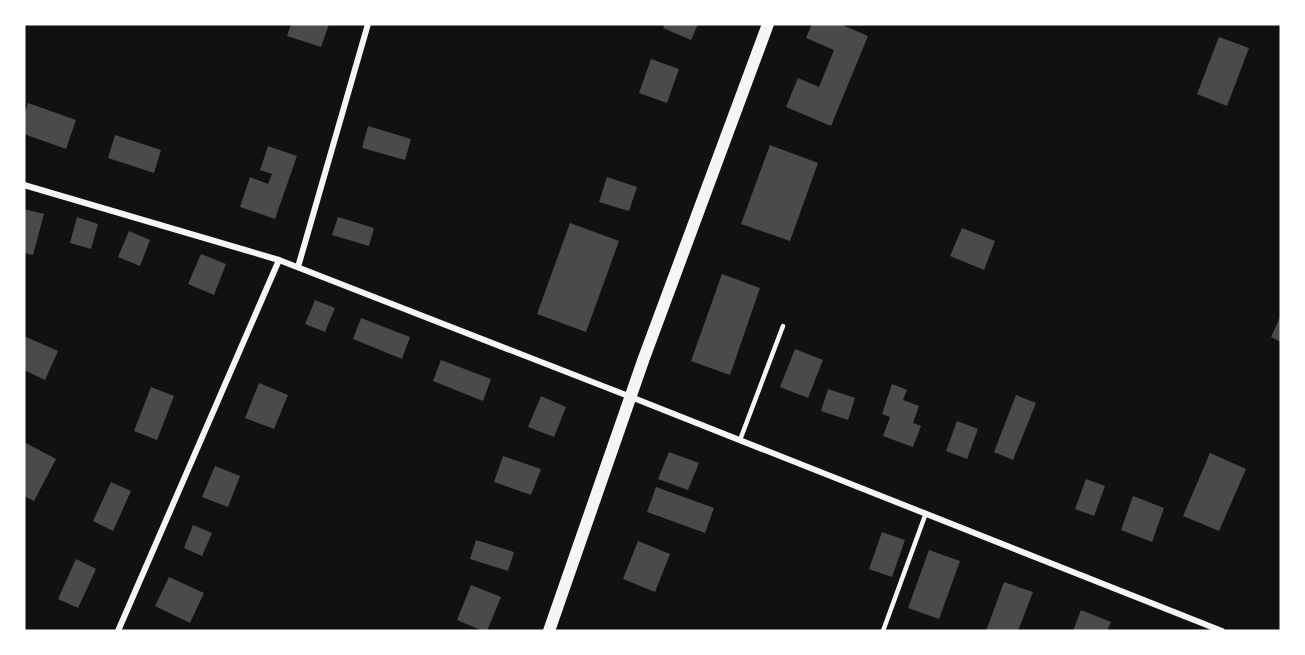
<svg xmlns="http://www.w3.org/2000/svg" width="1305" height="655" viewBox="0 0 1305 655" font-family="Commissioner,sans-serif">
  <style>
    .building { fill: #4a4a4a }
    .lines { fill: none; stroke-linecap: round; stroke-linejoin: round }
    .service { stroke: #f5f5f5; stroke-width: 4.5 }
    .minor { stroke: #f5f5f5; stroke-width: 6 }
    .secondary { stroke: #f5f5f5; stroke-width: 12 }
  </style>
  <rect width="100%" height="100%" fill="#111"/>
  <!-- building -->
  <g class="building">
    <polygon points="291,24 329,24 321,47 287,36"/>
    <polygon points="665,24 698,24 691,40 663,28"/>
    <polygon points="812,24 840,24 868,36 831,126 786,107 798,78 819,87 834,50 806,38"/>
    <polygon points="1219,37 1249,48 1227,106 1197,94"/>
    <polygon points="651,59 679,69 667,103 639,93"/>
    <polygon points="28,103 76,120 66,149 24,134 24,116"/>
    <polygon points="368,126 411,139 405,160 362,148"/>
    <polygon points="115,135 161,150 154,173 108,158"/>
    <polygon points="770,145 818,163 790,241 741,224"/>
    <polygon points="268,146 297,156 275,219 240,207 250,177 268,184 272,174 260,170"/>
    <polygon points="607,177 637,187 629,211 599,202"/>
    <polygon points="24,209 44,214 33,255 24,253"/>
    <polygon points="77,217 98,224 91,249 70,243"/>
    <polygon points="338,217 374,228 369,246 332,235"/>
    <polygon points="570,223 619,241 586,332 537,314"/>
    <polygon points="962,228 995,241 984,270 950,256"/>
    <polygon points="129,231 150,240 140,266 118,257"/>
    <polygon points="201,254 226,264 214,295 188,284"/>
    <polygon points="722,274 760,288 730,375 691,361"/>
    <polygon points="315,300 335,308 325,332 305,324"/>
    <polygon points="1281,315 1281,342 1271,337"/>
    <polygon points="361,318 410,337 402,359 353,339"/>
    <polygon points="24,336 58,351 45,380 24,370"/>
    <polygon points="795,349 823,360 808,398 780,387"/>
    <polygon points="441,360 491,379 483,401 433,381"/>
    <polygon points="259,383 288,395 274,429 245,418"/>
    <polygon points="892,384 907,390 903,400 919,406 913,423 921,426 913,447 883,436 890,417 882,414"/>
    <polygon points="151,387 174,396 157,440 134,431"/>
    <polygon points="828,389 855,398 848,420 821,411"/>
    <polygon points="1016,395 1036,403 1013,460 994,452"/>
    <polygon points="541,396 566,407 554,437 528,427"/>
    <polygon points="957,421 978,429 967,459 946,451"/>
    <polygon points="24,442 56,459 34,501 24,496"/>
    <polygon points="669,452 699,463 688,490 658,479"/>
    <polygon points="1210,453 1246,469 1219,531 1183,516"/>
    <polygon points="503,456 541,469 531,495 494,482"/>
    <polygon points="215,466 240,476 228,507 202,497"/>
    <polygon points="1086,479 1105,486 1094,516 1075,509"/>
    <polygon points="111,482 131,491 113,531 93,521"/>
    <polygon points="656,487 714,508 705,533 647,512"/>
    <polygon points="1133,496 1164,508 1152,542 1121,530"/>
    <polygon points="193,525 212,533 202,556 184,548"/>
    <polygon points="882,532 905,540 892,577 869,569"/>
    <polygon points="476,540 514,552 508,571 470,559"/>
    <polygon points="638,541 670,554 655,592 623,579"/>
    <polygon points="929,550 960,561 939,619 908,608"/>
    <polygon points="76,559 96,569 78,608 58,599"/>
    <polygon points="169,577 204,593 190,623 155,606"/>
    <polygon points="1004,582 1033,592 1018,631 986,631"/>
    <polygon points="471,585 501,597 487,631 483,631 457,620"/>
    <polygon points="1081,610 1111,622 1107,631 1073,631"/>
  </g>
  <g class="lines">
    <!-- service -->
    <g class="service">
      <polyline points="740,440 783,326"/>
      <polyline points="883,631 926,513"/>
    </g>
    <!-- minor -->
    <g class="minor">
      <polyline points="24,185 279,260 631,397 1222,631"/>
      <polyline points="298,267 368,24"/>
      <polyline points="118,631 279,260"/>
    </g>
    <!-- secondary -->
    <polyline class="secondary" points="549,631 644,358 768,24"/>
  </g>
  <!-- border -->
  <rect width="1305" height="655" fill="none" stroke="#ffffff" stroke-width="51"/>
</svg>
